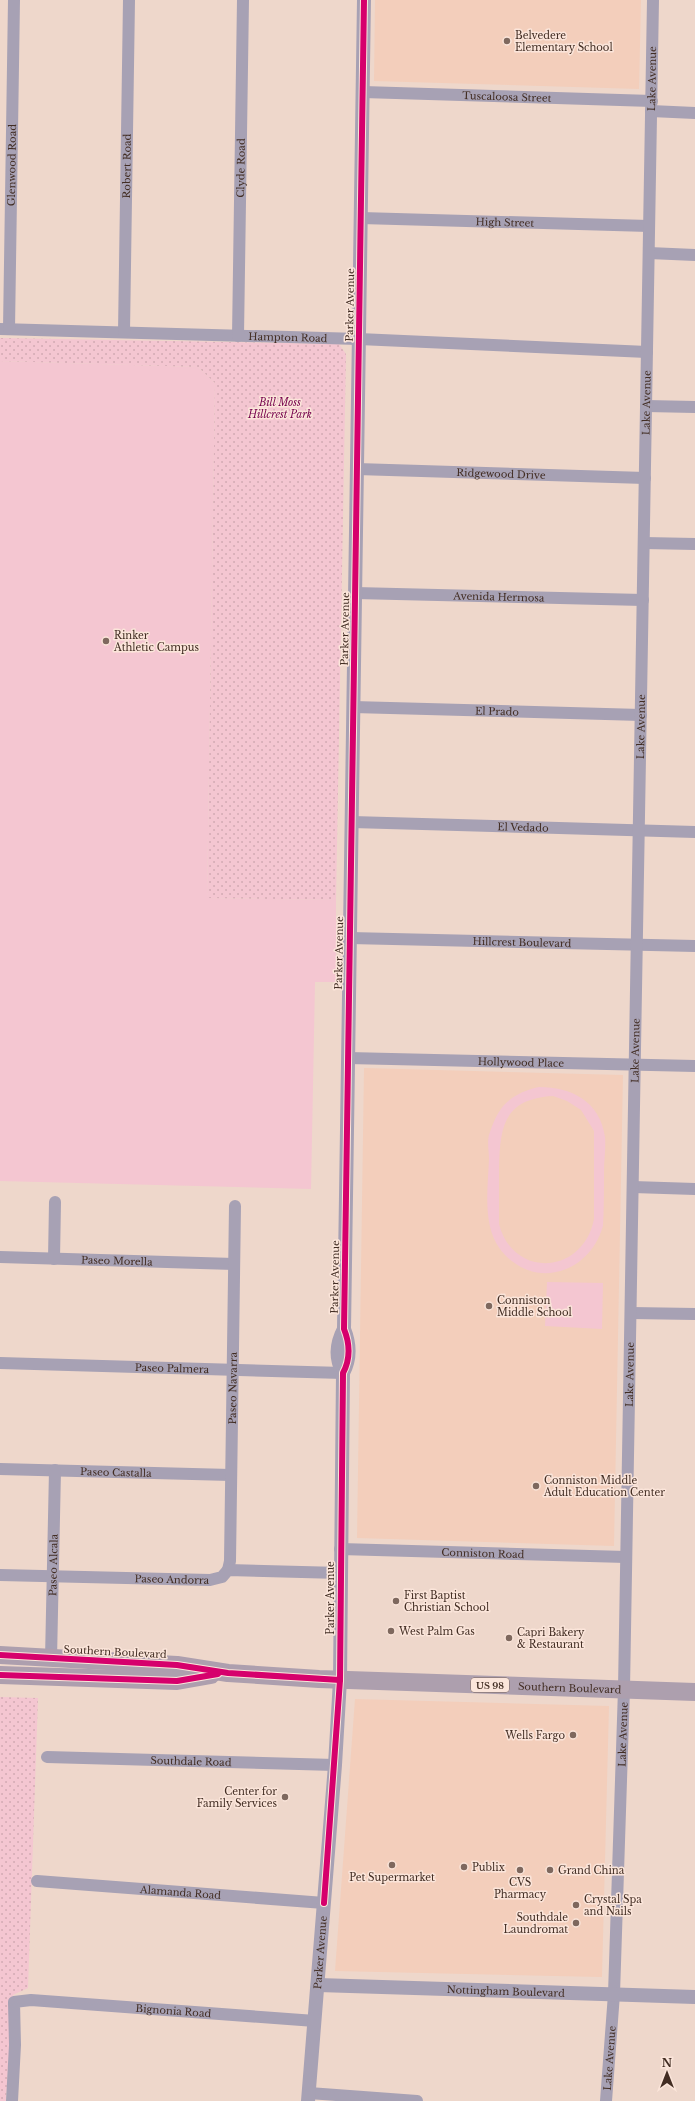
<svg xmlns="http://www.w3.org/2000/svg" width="695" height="2101" viewBox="0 0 695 2101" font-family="'Libre Baskerville',serif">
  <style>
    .built { fill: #f3cebb }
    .grass { fill: #f4c6d1; fill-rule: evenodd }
    .park { fill: url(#park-dots) }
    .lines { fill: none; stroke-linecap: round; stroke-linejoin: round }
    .minor { stroke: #a7a1b4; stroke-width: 12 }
    .tertiary { stroke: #a7a1b4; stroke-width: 14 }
    .primary { stroke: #ad9fae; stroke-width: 18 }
    .cycleway-casing { stroke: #fbe5da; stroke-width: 8 }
    .cycleway { stroke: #d6006c; stroke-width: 6 }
    .poi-dot { fill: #7e685e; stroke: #fbe5da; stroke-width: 1.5 }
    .labels { text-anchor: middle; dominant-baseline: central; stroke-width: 3; stroke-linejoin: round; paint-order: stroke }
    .shield { fill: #fbe5da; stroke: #7a645a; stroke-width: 1 }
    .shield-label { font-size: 9px; font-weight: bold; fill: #422d23 }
    .poi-label { font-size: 10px; fill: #422d23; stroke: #fbe5da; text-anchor: start }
    .street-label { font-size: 10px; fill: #422d23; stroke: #fbe5da }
    .park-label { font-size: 10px; font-style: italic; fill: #75004c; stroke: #fbe5da }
  </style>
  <defs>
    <pattern id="park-dots" width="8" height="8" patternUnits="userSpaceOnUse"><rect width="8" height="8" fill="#f4c6d1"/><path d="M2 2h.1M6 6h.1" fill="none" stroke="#d2aab3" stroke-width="1.8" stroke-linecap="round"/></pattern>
  </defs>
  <rect width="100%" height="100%" fill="#eed7cb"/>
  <!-- built -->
  <g class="built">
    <polygon points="375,0 641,0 639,89 374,81"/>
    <polygon points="364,1068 623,1075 614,1546 357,1538"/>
    <polygon points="355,1699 609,1706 602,1977 335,1971"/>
  </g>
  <!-- grass -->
  <g class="grass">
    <polygon points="0,361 198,367 215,383 207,898 336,900 336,982 315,982 311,1189 0,1181"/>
    <path d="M539 1087C571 1087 600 1101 605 1137 606 1148 604 1160 604 1171 604 1189 604 1208 603 1226 589 1275 532 1291 500 1249 482 1225 488 1187 489 1159 489 1152 487 1142 489 1135 492 1125 497 1113 504 1105 514 1095 525 1090 539 1087ZM553 1096 567 1101 581 1110 594 1131V1219C583 1275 513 1279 499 1224 499 1205 499 1187 499 1168 500 1126 504 1099 553 1096Z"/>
    <polygon points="547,1282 603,1283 602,1329 545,1326"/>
  </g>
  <!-- park -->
  <g class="park">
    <polygon points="0,338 339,344 346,354 336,900 207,898 215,383 198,367 0,361"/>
    <polygon points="0,1697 38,1698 28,1988 13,1995 6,2101 0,2101"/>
  </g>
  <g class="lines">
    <!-- minor -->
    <g class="minor">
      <path id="s1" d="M363 92 652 101"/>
      <polyline points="651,111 695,113"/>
      <path id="s2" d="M361 218 649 226"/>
      <polyline points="649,253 695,255"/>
      <path id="s3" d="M0 329 359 339 647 352"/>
      <path id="s4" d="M9 329 14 0"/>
      <path id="s5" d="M124 332 129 0"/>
      <path id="s6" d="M238 336 243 0"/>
      <polyline points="646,406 695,407"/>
      <path id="s7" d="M357 469 645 478"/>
      <polyline points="644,543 695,544"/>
      <path id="s8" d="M355 593 643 600"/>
      <path id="s9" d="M353 707 641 715"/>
      <path id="s10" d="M352 822 695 832"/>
      <path id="s11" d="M350 938 695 946"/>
      <path id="s12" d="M348 1058 695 1066"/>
      <polyline points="633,1187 695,1189"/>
      <path id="s13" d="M0 1257 234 1264"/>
      <polyline points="54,1259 55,1202"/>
      <polyline points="631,1313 695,1314"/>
      <path id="s14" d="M0 1363 343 1373"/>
      <path id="s15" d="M0 1469 231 1475"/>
      <path id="s16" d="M340 1549 626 1557"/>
      <path id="s17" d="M228 1570 230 1561 235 1206"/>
      <path id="s18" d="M0 1575 210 1580 222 1577 228 1570 340 1573"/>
      <path id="s19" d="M51 1659 55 1470"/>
      <path id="s20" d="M47 1757 335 1765"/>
      <path id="s21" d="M37 1881 324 1903"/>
      <polyline points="309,2093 417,2101"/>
      <path id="s22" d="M12 2101 15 2045 14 2002 31 2000 315 2021"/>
      <path id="s23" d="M606 2101 614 1994 624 1689 653 0"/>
    </g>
    <!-- tertiary -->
    <g class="tertiary">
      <path d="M343 1373C335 1358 336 1344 344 1329"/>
      <path id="s24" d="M318 1985 695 1997"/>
      <path id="s25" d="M308 2101 335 1765 340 1680 343 1373C351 1358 350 1344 344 1329L364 0"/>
    </g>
    <!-- primary -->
    <g class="primary">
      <path id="s26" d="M0 1655 177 1665 228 1673 319 1679 695 1692"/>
      <polyline points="0,1675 177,1681 211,1675"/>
    </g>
    <defs>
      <g id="cycleway">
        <polyline points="0,1655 177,1665 228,1673 340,1680"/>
        <polyline points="0,1675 177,1681 218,1674"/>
        <path d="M324 1903 340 1680 343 1373C351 1358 350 1344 344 1329L364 0"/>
      </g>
    </defs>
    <!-- cycleway casing -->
    <use href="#cycleway" class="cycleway-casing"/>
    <!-- cycleway -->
    <use href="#cycleway" class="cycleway"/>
  </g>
  <!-- markers -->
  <g class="poi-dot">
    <circle cx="507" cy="41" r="4"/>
    <circle cx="106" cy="641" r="4"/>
    <circle cx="489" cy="1306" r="4"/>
    <circle cx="536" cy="1486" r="4"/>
    <circle cx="396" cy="1601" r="4"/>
    <circle cx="391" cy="1631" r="4"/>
    <circle cx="509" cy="1638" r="4"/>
    <circle cx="573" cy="1735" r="4"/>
    <circle cx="285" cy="1797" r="4"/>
    <circle cx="392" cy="1865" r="4"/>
    <circle cx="464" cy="1867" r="4"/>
    <circle cx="520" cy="1870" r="4"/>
    <circle cx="550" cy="1870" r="4"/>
    <circle cx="576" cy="1905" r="4"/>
    <circle cx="576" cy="1923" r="4"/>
  </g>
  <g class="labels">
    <!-- shield labels -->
    <rect class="shield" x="471" y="1678" width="38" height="14" rx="3"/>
    <g class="shield-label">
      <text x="490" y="1685">US 98</text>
    </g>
    <!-- poi labels -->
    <g class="poi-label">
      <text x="515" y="35">Belvedere<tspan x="515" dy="12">Elementary School</tspan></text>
      <text x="114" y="635">Rinker<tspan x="114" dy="12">Athletic Campus</tspan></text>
      <text x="497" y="1300">Conniston<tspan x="497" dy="12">Middle School</tspan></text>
      <text x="544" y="1480">Conniston Middle<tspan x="544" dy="12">Adult Education Center</tspan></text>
      <text x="404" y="1595">First Baptist<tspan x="404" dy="12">Christian School</tspan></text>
      <text x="399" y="1631">West Palm Gas</text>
      <text x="517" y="1632">Capri Bakery<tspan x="517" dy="12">&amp; Restaurant</tspan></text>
      <text x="565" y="1735" text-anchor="end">Wells Fargo</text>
      <text x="277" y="1791" text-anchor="end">Center for<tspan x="277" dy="12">Family Services</tspan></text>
      <text x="472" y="1867">Publix</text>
      <text x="558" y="1870">Grand China</text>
      <text x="392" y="1877" text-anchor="middle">Pet Supermarket</text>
      <text x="520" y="1882" text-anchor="middle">CVS<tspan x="520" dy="12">Pharmacy</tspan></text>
      <text x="584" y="1899">Crystal Spa<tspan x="584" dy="12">and Nails</tspan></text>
      <text x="568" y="1917" text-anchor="end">Southdale<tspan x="568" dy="12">Laundromat</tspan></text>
    </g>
    <!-- street labels -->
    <g class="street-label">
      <text stroke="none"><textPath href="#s23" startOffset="2023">Lake Avenue</textPath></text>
      <text stroke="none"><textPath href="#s1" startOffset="144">Tuscaloosa Street</textPath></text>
      <text stroke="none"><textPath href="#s4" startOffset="164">Glenwood Road</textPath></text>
      <text stroke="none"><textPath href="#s5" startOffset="166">Robert Road</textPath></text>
      <text stroke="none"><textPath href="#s6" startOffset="168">Clyde Road</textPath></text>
      <text stroke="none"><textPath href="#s2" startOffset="144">High Street</textPath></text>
      <text transform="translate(350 305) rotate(-89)">Parker Avenue</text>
      <text stroke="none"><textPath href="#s3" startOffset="288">Hampton Road</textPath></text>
      <text stroke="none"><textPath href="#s23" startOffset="1699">Lake Avenue</textPath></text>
      <text stroke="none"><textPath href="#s7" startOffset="144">Ridgewood Drive</textPath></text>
      <text stroke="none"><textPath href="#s8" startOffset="144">Avenida Hermosa</textPath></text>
      <text transform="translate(345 629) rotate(-89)">Parker Avenue</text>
      <text stroke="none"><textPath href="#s9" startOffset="144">El Prado</textPath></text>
      <text stroke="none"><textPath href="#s23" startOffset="1375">Lake Avenue</textPath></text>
      <text stroke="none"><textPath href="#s10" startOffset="171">El Vedado</textPath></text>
      <text stroke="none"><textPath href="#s11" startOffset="172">Hillcrest Boulevard</textPath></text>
      <text transform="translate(339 953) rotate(-89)">Parker Avenue</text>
      <text stroke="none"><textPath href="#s23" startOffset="1051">Lake Avenue</textPath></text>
      <text stroke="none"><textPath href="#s12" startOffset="173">Hollywood Place</textPath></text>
      <text stroke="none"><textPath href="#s13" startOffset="117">Paseo Morella</textPath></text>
      <text transform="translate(335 1277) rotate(-89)">Parker Avenue</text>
      <text stroke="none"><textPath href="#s14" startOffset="172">Paseo Palmera</textPath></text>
      <text stroke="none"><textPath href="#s23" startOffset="727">Lake Avenue</textPath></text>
      <text stroke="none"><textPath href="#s17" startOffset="182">Paseo Navarra</textPath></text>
      <text stroke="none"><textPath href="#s15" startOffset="116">Paseo Castalla</textPath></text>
      <text stroke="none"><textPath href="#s16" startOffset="143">Conniston Road</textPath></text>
      <text stroke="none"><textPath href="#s19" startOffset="94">Paseo Alcala</textPath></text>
      <text stroke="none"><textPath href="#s18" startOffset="172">Paseo Andorra</textPath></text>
      <text transform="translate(330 1598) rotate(-90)">Parker Avenue</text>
      <text transform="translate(115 1652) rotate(3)">Southern Boulevard</text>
      <text stroke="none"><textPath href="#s26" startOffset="571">Southern Boulevard</textPath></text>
      <text stroke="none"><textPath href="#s23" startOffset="367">Lake Avenue</textPath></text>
      <text stroke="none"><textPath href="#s20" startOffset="144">Southdale Road</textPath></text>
      <text stroke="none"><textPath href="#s21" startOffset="144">Alamanda Road</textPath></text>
      <text stroke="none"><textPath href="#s25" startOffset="149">Parker Avenue</textPath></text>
      <text stroke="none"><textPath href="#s24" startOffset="188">Nottingham Boulevard</textPath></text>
      <text stroke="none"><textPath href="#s22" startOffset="259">Bignonia Road</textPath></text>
      <text stroke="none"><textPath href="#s23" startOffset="43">Lake Avenue</textPath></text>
    </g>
    <!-- park labels -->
    <g class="park-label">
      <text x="280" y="402">Bill Moss<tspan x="280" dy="12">Hillcrest Park</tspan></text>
    </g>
  </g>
  <!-- north arrow -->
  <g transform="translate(667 2073)" stroke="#fbe5da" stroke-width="3" paint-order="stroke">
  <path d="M0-3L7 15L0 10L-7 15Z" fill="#422d23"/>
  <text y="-6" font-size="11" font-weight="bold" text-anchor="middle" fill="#422d23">N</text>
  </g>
</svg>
